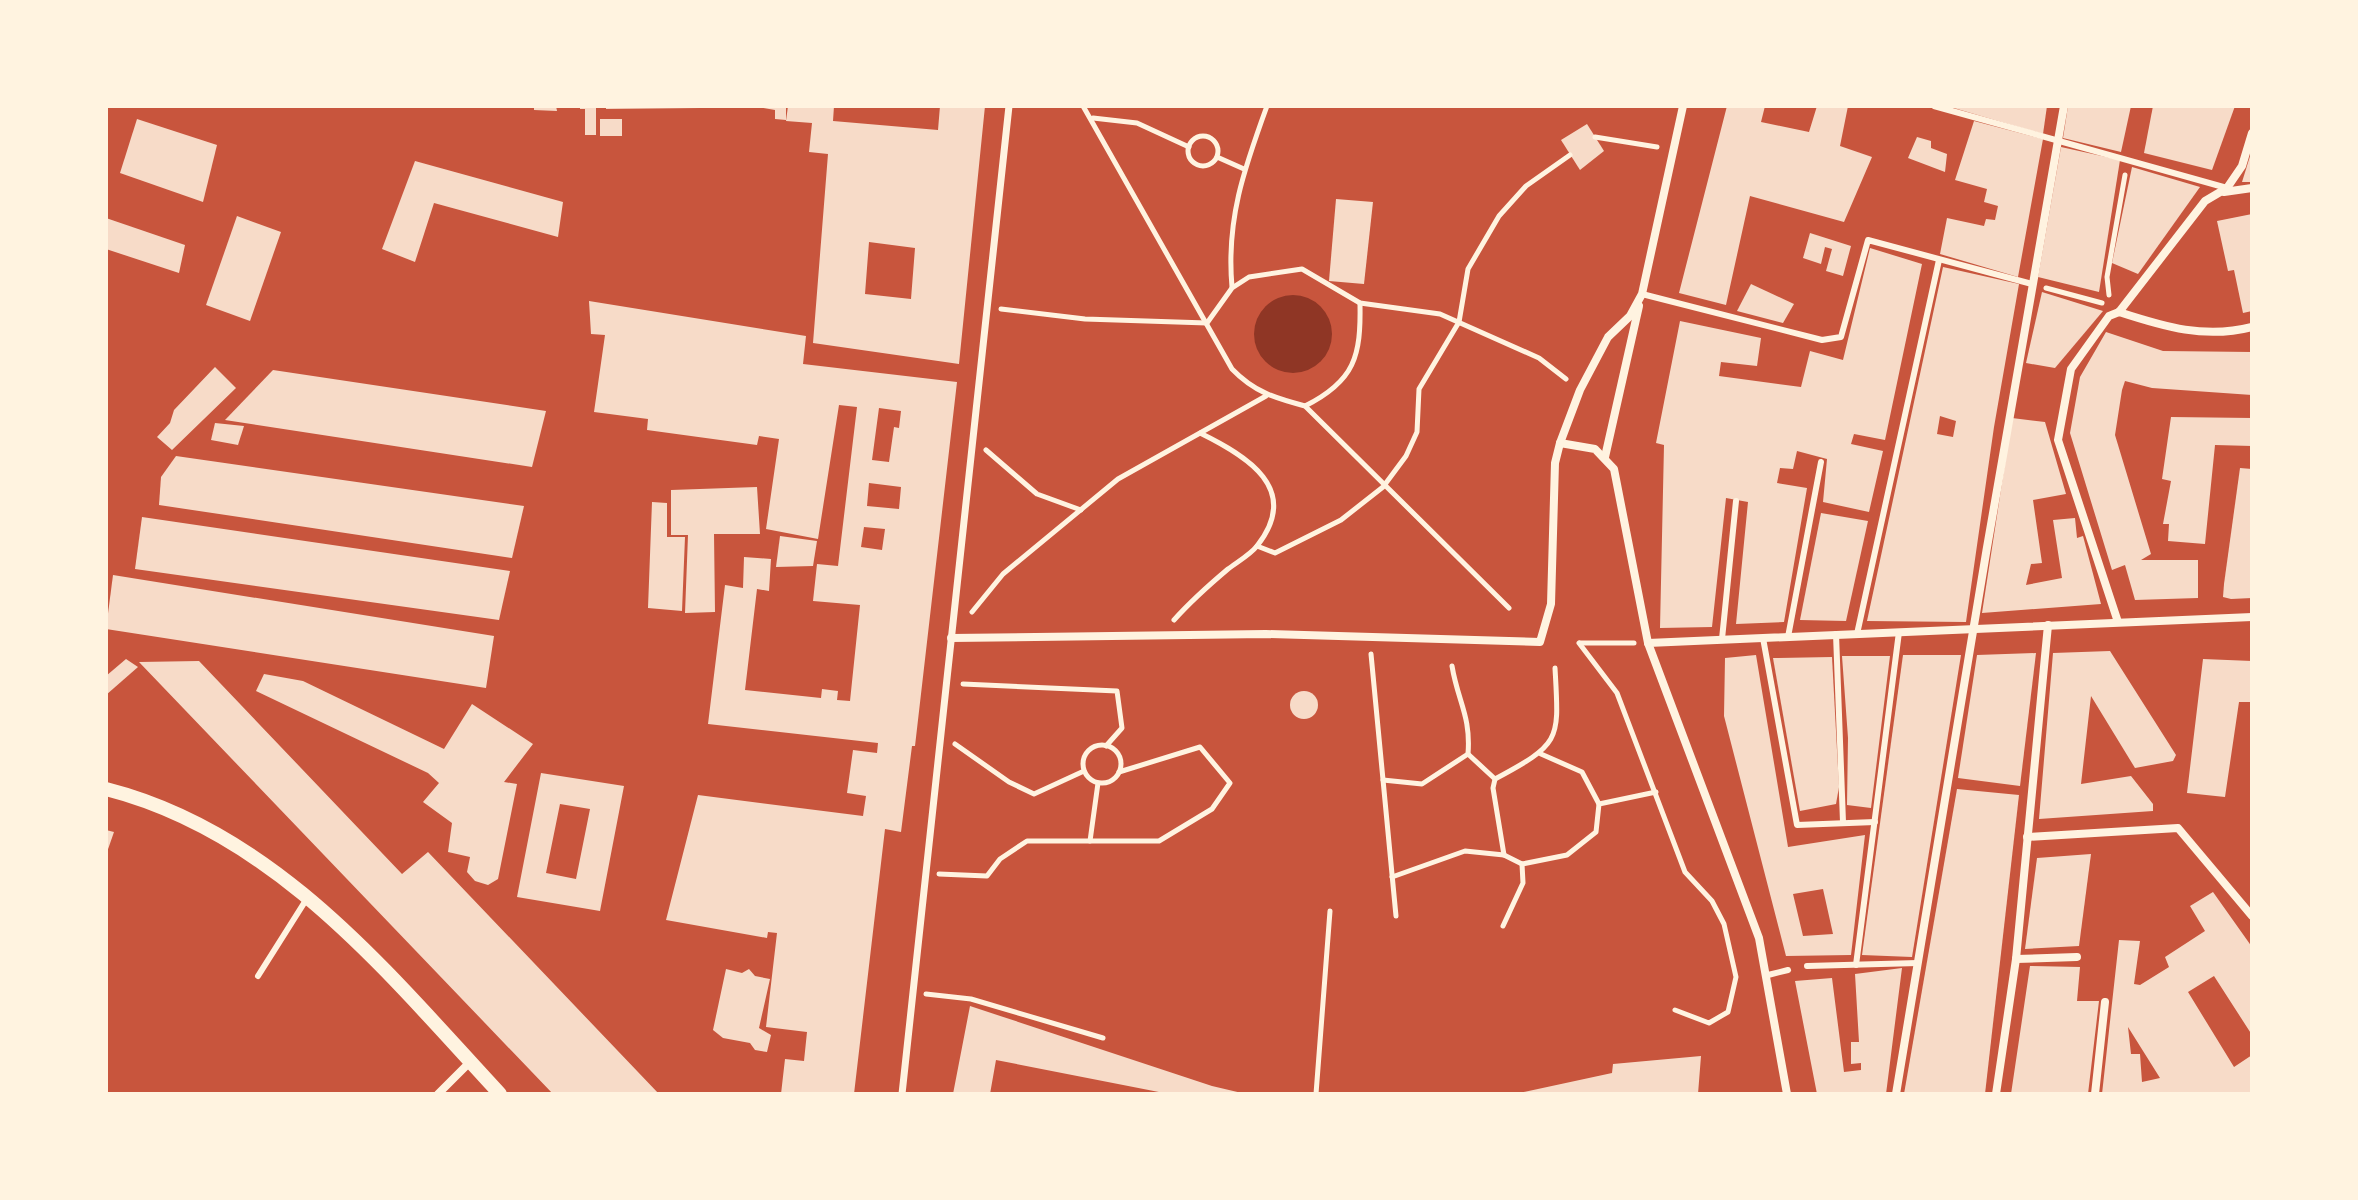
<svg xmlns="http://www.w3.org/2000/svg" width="2358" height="1200" viewBox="0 0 2358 1200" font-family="'Nunito Sans',sans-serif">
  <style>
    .water { fill: #8f3625 }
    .building { fill: #f7dbc8; fill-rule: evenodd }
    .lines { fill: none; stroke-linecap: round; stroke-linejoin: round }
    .path { stroke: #fff3e0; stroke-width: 5 }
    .service { stroke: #fff3e0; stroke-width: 6 }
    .pedestrian { stroke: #fff3e0; stroke-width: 7 }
    .minor { stroke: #fff3e0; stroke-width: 8 }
    .tertiary { stroke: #fff3e0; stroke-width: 14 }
  </style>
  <rect width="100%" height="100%" fill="#c8553d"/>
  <!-- water -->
  <circle class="water" cx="1293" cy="334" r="39"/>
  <!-- building -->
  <g class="building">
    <polygon points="534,106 556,106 557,111 534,110"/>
    <polygon points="580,106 596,106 596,135 585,135 585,109 580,109"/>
    <polygon points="606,106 700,106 700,108 606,109"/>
    <polygon points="753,106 786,106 786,120 775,119 775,110"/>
    <path d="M788 106H834L833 121 938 130 940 106H985L959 364 813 343 828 154 809 152 812 123 786 121ZM869 242 915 248 911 299 865 294Z"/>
    <polygon points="1727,106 1765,106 1761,122 1809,132 1817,106 1848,106 1840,146 1872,157 1844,222 1750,196 1726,305 1679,293"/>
    <polygon points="1947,106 2047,106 2043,134"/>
    <polygon points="2068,106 2131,106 2121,152 2063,138"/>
    <polygon points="2153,106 2235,106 2212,170 2144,153"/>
    <polygon points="137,119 217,145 203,202 120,173"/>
    <rect x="600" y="119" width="22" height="17"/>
    <polygon points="1974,121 2043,139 2018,277 1940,254 1947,218 1984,226 1986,219 1995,220 1998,206 1984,202 1987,189 1955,180"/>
    <polygon points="1587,124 1604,151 1580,170 1561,140"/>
    <polygon points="1917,137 1931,141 1931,148 1947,154 1945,172 1908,158"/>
    <polygon points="2061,147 2120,160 2099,292 2038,277"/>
    <polygon points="2251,153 2252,182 2242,182"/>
    <polygon points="415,161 563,202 558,237 434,203 415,262 382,249"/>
    <polygon points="2132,167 2200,187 2138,274 2112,263"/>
    <polygon points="1336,199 1373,202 1364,284 1329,281"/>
    <polygon points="2252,214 2252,311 2243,313 2234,270 2228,271 2217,221"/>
    <polygon points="237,216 281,232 250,321 206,305"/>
    <polygon points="106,218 185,245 179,273 106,249"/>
    <polygon points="1810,233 1851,246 1843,276 1826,271 1832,249 1825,247 1821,264 1803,258"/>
    <polygon points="1870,248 1922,264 1885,440 1854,434 1851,444 1883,451 1869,512 1823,502 1827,459 1797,451 1793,469 1780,468 1777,483 1807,488 1784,622 1736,624 1748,502 1726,498 1712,627 1660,628 1664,445 1656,443 1680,321 1761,338 1757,366 1721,362 1719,376 1801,387 1810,351 1843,360"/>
    <path d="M1943 267 2019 284 1994 427 1966 622 1867 621ZM1940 416 1956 421 1953 437 1937 434Z"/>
    <polygon points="1751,284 1794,304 1783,323 1737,311"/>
    <polygon points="2042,292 2103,311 2055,368 2026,363"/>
    <path d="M589 301 806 336 803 364 957 382 915 746H912L901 832 885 829 854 1094H781L785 1059 804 1061 807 1032 766 1027 777 933 768 932 767 938 666 920 698 795 863 816 866 796 847 793 853 750 877 753 878 743 708 724 725 585 743 588 744 557 771 559 769 591 757 589 745 690 821 698 822 689 838 691 837 700 850 701 860 605 813 601 817 564 838 566 857 407 839 405 818 539 766 529 779 439 759 436 757 445 647 430 648 419 594 412 605 335 591 334ZM879 408 901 411 899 428 894 427 889 462 872 460ZM869 483 901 487 899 509 867 506ZM864 527 885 529 882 550 861 547Z"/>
    <polygon points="2106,332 2163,351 2252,352 2252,395 2152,388 2125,381 2122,390 2115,435 2151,554 2141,560 2198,560 2198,598 2135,600 2125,565 2112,570 2070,433 2080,377"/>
    <polygon points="215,367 236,388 172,450 157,437 170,423 174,410"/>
    <polygon points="273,370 546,411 532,467 225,420"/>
    <polygon points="2171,417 2252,418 2252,446 2215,445 2205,544 2168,541 2169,524 2163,524 2171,481 2162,479"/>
    <polygon points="2012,418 2045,422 2066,494 2033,500 2042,563 2031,564 2026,585 2062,578 2053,520 2075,518 2077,538 2083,536 2101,604 1982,613"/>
    <polygon points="215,423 244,426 238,445 211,440"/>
    <polygon points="176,456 524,506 512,558 159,505 161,477"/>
    <polygon points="2240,468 2252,469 2252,598 2231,599 2223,597 2224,584"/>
    <polygon points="757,487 760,534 714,534 715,612 685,613 688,535 671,535 671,490"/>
    <polygon points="652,502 667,503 667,537 685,537 682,611 648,608"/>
    <polygon points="1821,513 1868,521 1846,621 1800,620"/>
    <polygon points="142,517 510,571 499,620 135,569"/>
    <polygon points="780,536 817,541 813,566 776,567"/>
    <polygon points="113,575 494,636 486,688 106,629"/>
    <polygon points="2110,651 2176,755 2173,761 2135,768 2091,696 2081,784 2131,776 2153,804 2153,811 2039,819 2053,653"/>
    <polygon points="2036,653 2020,786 1958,778 1977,655"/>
    <path d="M1756 655 1788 847 1865 835 1851 955 1786 956 1724 716 1725 658ZM1823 889 1833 934 1803 936 1793 894Z"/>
    <polygon points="1903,655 1961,655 1912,957 1862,955"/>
    <polygon points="1842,656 1890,656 1871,808 1847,805 1848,738"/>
    <polygon points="1832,657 1839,787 1836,804 1800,811 1773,658"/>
    <polygon points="126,659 138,667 106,695 106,676"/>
    <polygon points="2203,659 2252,661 2252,702 2239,702 2225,797 2187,793"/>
    <polygon points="199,661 402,874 428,852 659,1094 553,1094 139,662"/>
    <polygon points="264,674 303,681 444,749 472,704 533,744 504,782 517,784 498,879 488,885 475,881 467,872 470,857 448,852 452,823 423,802 439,783 428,773 256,691"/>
    <circle cx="1304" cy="705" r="14"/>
    <path d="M541 773 624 786 600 911 517 897ZM560 804 590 809 576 879 546 873Z"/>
    <polygon points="1957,789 2019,795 1985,1094 1904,1094"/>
    <polygon points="106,830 114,832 106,855"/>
    <polygon points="2091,854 2079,946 2025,949 2037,858"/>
    <path d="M2213 892 2252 947V1035L2214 976 2188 992 2234 1067 2252 1055V1094H2102L2119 940 2140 941 2134 984 2140 985 2169 967 2165 957 2205 931 2190 906ZM2128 1027 2160 1078 2142 1082 2140 1054H2131Z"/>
    <polygon points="2030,966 2080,967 2077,1001 2099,1001 2088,1094 2011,1094"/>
    <polygon points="1902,968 1886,1094 1817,1094 1795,981 1832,978 1844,1072 1861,1070 1861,1063 1851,1064 1851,1042 1859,1042 1855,974"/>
    <polygon points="726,969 742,973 749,969 755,976 770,979 759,1028 771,1035 767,1052 755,1050 750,1043 723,1038 713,1030"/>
    <polygon points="970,1006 1212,1086 1246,1094 1169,1094 996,1060 990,1094 953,1094"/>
    <polygon points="1701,1056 1698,1094 1515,1094 1612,1073 1613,1064"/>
  </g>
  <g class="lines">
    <!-- path -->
    <g class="path">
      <path d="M1083 106 1232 369C1254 392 1275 398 1305 406L1509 608"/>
      <polyline points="1093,118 1137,123 1189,147"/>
      <circle cx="1203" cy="151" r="15"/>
      <polyline points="1595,137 1657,147"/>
      <polyline points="1217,157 1244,169"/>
      <path d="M1232 287C1226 220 1244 169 1267 106"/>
      <polyline points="2046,288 2102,303"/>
      <polyline points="2109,295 2107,277 2125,175"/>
      <polyline points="1001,309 1085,319 1207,323 1232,288 1249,277 1302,269 1360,303 1440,314 1539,358 1566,379"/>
      <path d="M1305 406C1355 381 1361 356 1360 303"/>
      <polyline points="986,450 1037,494 1081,510"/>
      <polyline points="1257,546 1275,553 1341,520 1383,487 1406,456 1417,432 1419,389 1459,322 1468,269 1499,216 1526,186 1570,155"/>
      <polyline points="972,612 1003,574 1118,479 1266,396"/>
      <path d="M1174 620C1191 601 1209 585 1228 569 1237 562 1250 555 1257 546 1302 489 1247 456 1200 433"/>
      <polyline points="1579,643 1617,693 1685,872 1712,901 1724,924 1736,977 1728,1012 1709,1023 1675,1010"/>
      <polyline points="1580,643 1634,643"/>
      <polyline points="1371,654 1396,916"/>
      <polyline points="963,684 1117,691 1122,728 1106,746"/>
      <polyline points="955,744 1009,782 1034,794 1084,771"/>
      <circle cx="1102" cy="764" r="19"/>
      <polyline points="1468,754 1495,779 1493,788 1504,855"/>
      <polyline points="1541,754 1582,772 1599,804"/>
      <path d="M1495 779C1562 743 1559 741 1555 668"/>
      <path d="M1383 780 1422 784 1468 754C1471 716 1458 702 1452 666"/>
      <polyline points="1090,841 1098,783"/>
      <polyline points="939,874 987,876 1000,859 1027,841 1159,841 1212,809 1230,783 1200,747 1119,772"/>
      <polyline points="1392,877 1465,851 1504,855 1522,864 1567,855 1596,832 1599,804 1656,792"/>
      <polyline points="1503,926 1523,883 1522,864"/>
      <polyline points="926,994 971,999 1103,1038"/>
      <polyline points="1316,1094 1330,911"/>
    </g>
    <!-- service -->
    <g class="service">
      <polyline points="1934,106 2227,188"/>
      <polyline points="1642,294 1822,340 1841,337 1868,240 2032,284"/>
      <polyline points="1836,634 1843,822"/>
      <polyline points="1857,634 1939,260"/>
      <polyline points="1788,637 1821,462"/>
      <polyline points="1763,638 1797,825 1875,822"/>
      <polyline points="1722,639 1736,501"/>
      <polyline points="1856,965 1899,632"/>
      <polyline points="1807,966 1918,963"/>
      <polyline points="1768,975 1788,970"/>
      <polyline points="258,976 306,900"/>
    </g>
    <!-- pedestrian -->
    <polyline class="pedestrian" points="902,1094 1009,106"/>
    <!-- minor -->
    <g class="minor">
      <polyline points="2224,192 2252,188"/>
      <polyline points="2119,312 2205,201 2227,188 2242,166 2252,133"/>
      <path d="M2119 312C2165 327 2205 339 2252 327"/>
      <polyline points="1560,443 1595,449 1614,469 1648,643 1759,938 1787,1094"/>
      <polyline points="1605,457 1639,306"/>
      <polyline points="2118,622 2058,440 2071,369 2109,316 2119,312"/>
      <polyline points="951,638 1266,634 1540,642 1551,604 1555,463 1560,443 1580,390 1608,337 1630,316 1642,294 1683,106"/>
      <polyline points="1648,643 2252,617"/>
      <polyline points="2027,837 2178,828 2252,916"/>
      <polyline points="2016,959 2077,957"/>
      <polyline points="438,1094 470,1062"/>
      <path d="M1896 1094C1950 764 2005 435 2064 106"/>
      <polyline points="1996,1094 2016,959 2048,625"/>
      <polyline points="2095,1094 2105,1002"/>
    </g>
    <!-- tertiary -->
    <path class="tertiary" d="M106 789C275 832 386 971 500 1094"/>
  </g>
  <!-- border -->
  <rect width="2358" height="1200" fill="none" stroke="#fff3e0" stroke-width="216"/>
</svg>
